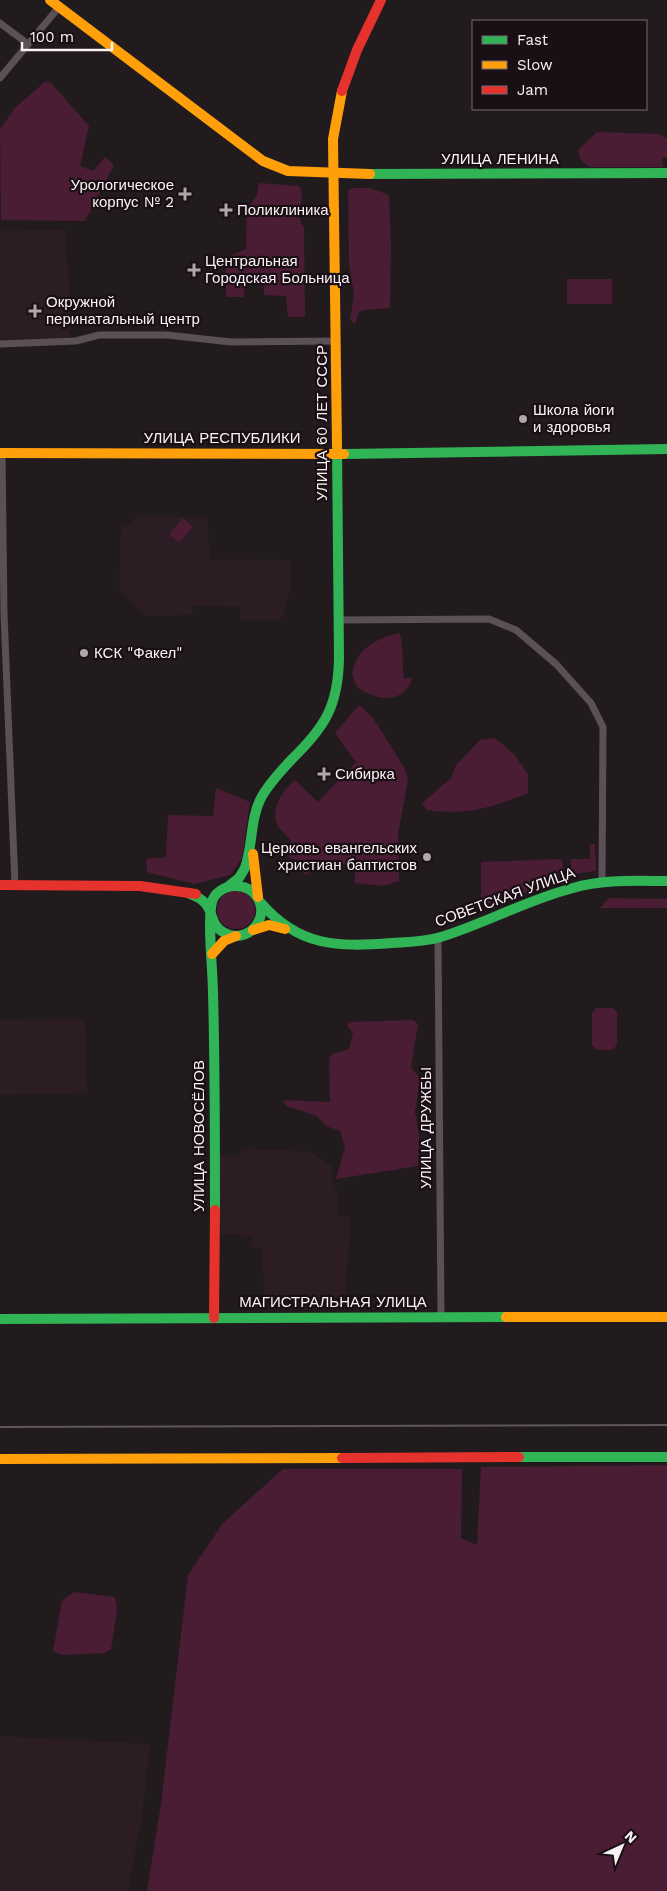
<svg xmlns="http://www.w3.org/2000/svg" width="667" height="1891" viewBox="0 0 667 1891" font-family="'Work Sans',sans-serif">
  <style>
    .built { fill: #2c1c23 }
    .green { fill: #4a1d34 }
    .lines { fill: none; stroke-linecap: round; stroke-linejoin: round }
    .street { stroke: #5a5055; stroke-width: 7 }
    .fast { stroke: #30b455; stroke-width: 10 }
    .slow { stroke: #ff9f0a; stroke-width: 10 }
    .jam { stroke: #e5322d; stroke-width: 10 }
    .rail { stroke: #5f575b; stroke-width: 2 }
    .poi-dot { fill: #afa7aa; stroke: #1a0f14; stroke-width: 2 }
    .labels { text-anchor: middle; dominant-baseline: central; stroke-width: 4.5; stroke-linejoin: round; paint-order: stroke }
    .street-label { font-size: 15px; fill: #fbf2f6; stroke: #1a0f14 }
    .poi-label { font-size: 15px; fill: #fbf2f6; stroke: #1a0f14; text-anchor: start }
  </style>
  <rect width="100%" height="100%" fill="#211b1e"/>
  <!-- built -->
  <g class="built">
    <polygon points="65,230 69,284 69,338 0,340 0,231"/>
    <polygon points="137,516 207,517 210,559 291,560 291,592 287,597 286,607 281,620 240,620 240,607 193,606 192,615 145,616 119,590 121,525 129,525"/>
    <polygon points="85,1019 87,1093 0,1095 0,1020"/>
    <polygon points="241,1148 311,1152 332,1166 333,1183 338,1192 337,1216 351,1217 345,1297 264,1297 262,1249 251,1247 252,1236 220,1234 220,1157 241,1155"/>
    <polygon points="0,1736 150,1744 142,1817 128,1891 0,1891"/>
  </g>
  <!-- green -->
  <g class="green">
    <polygon points="46,81 52,84 89,126 80,166 93,171 105,157 114,165 85,221 1,220 0,129 15,108"/>
    <polygon points="597,132 659,134 667,139 667,157 662,158 663,167 590,167 580,159 578,150"/>
    <path d="M259 183 299 186C308 200 292 211 304 228L305 317H288L286 296 264 295V277L244 278V297H226V258L246 249 247 209 257 195Z"/>
    <polygon points="353,188 370,188 389,195 391,248 390,308 364,310 358,313 355,324 350,320 354,294 349,264 348,191"/>
    <rect x="567" y="279" width="45" height="25"/>
    <polygon points="183,518 193,527 179,543 169,534"/>
    <path d="M399 633C404 642 402 666 404 678H412C406 703 377 702 359 688 355 686 354 679 352 674 356 649 375 639 399 633Z"/>
    <path d="M359 705 373 718 405 769 408 779 398 835 399 881 383 886 355 883V864L317 865 312 867 308 874H304L298 862 289 857 288 854 291 841C287 836 282 831 278 826 269 810 283 790 295 780L318 802 356 762 335 733Z"/>
    <path d="M495 738 514 754 528 774V793C493 807 466 816 427 810L422 803 451 778 456 765 480 740Z"/>
    <polygon points="216,788 250,802 242,858 230,875 194,884 147,872 146,859 166,857 168,815 213,816"/>
    <polygon points="590,844 595,844 596,871 571,874 571,859 590,859"/>
    <polygon points="562,859 563,875 536,883 528,892 500,902 481,904 481,862"/>
    <circle cx="236" cy="910" r="19"/>
    <polygon points="609,898 667,899 667,908 600,908"/>
    <polygon points="596,1008 612,1008 617,1012 617,1045 612,1050 597,1050 592,1045 592,1013"/>
    <polygon points="413,1020 418,1024 411,1067 420,1079 415,1112 419,1135 418,1166 336,1179 345,1147 340,1131 326,1126 317,1116 289,1107 283,1103 285,1100 330,1102 329,1058 333,1054 349,1049 353,1032 347,1026 349,1022"/>
    <polygon points="667,1465 667,1891 147,1891 161,1804 188,1575 223,1523 283,1469 462,1469 461,1538 477,1545 481,1467"/>
    <polygon points="74,1592 115,1597 117,1610 111,1649 105,1653 62,1655 53,1651 62,1601"/>
  </g>
  <g class="lines">
    <!-- street -->
    <g class="street">
      <polyline points="0,23 28,44"/>
      <polyline points="0,78 59,7"/>
      <polyline points="0,344 76,341 99,335 167,335 231,342 336,341"/>
      <polyline points="2,453 4,614 15,885"/>
      <polyline points="339,620 489,619 516,630 556,664 591,703 603,727 602,882"/>
      <polyline points="438,938 441,1317"/>
    </g>
    <!-- fast -->
    <g class="fast">
      <polyline points="370,174 667,173"/>
      <polyline points="344,454 667,449"/>
      <path d="M230 885 239 878 245 868C253 845 250 819 261 798 269 783 281 771 292 759 325 727 338 706 339 659L337 446"/>
      <path d="M190 894C221 904 203 927 230 935 251 941 270 916 257 897 252 889 244 886 235 886 225 886 214 893 212 902 207 922 213 971 213 993 215 1065 215 1138 215 1210"/>
      <path d="M261 903C299 947 337 947 392 943 408 942 425 942 441 937 486 923 527 900 573 888 603 879 635 881 667 881"/>
      <polyline points="0,1319 506,1317"/>
      <polyline points="519,1457 667,1457"/>
    </g>
    <!-- slow -->
    <g class="slow">
      <polyline points="50,0 263,161 288,171 370,174"/>
      <polyline points="337,446 333,139 342,91"/>
      <polyline points="0,453 344,454"/>
      <polyline points="253,854 258,897"/>
      <polyline points="253,930 269,925 285,929"/>
      <polyline points="212,954 224,941 236,936"/>
      <polyline points="506,1317 667,1317"/>
      <polyline points="0,1459 342,1458"/>
    </g>
    <!-- jam -->
    <g class="jam">
      <polyline points="342,91 357,50 381,0"/>
      <polyline points="0,885 140,886 196,894"/>
      <polyline points="214,1318 215,1210"/>
      <polyline points="342,1458 519,1457"/>
    </g>
    <!-- rail -->
    <polyline class="rail" points="0,1427 667,1425"/>
  </g>
  <!-- markers -->
  <g class="poi-dot">
    <path d="M182.5 186.5h5v5h5v5h-5v5h-5v-5h-5v-5h5z"/>
    <path d="M223.5 202.5h5v5h5v5h-5v5h-5v-5h-5v-5h5z"/>
    <path d="M191.5 262.5h5v5h5v5h-5v5h-5v-5h-5v-5h5z"/>
    <path d="M32.5 303.5h5v5h5v5h-5v5h-5v-5h-5v-5h5z"/>
    <circle cx="523" cy="419" r="5"/>
    <circle cx="84" cy="653" r="5"/>
    <path d="M321.5 766.5h5v5h5v5h-5v5h-5v-5h-5v-5h5z"/>
    <circle cx="427" cy="857" r="5"/>
  </g>
  <g class="labels">
    <!-- street labels -->
    <g class="street-label">
      <text x="500" y="159">УЛИЦА ЛЕНИНА</text>
      <text transform="translate(322 423) rotate(-90)">УЛИЦА 60 ЛЕТ СССР</text>
      <text x="222" y="438">УЛИЦА РЕСПУБЛИКИ</text>
      <text transform="translate(505 897) rotate(-20)">СОВЕТСКАЯ УЛИЦА</text>
      <text transform="translate(426 1128) rotate(-90)">УЛИЦА ДРУЖБЫ</text>
      <text transform="translate(199 1136) rotate(-90)">УЛИЦА НОВОСЁЛОВ</text>
      <text x="333" y="1302">МАГИСТРАЛЬНАЯ УЛИЦА</text>
    </g>
    <!-- poi labels -->
    <g class="poi-label">
      <text x="174" y="185" text-anchor="end">Урологическое<tspan x="174" dy="17">корпус № 2</tspan></text>
      <text x="237" y="210">Поликлиника</text>
      <text x="205" y="261">Центральная<tspan x="205" dy="17">Городская Больница</tspan></text>
      <text x="46" y="302">Окружной<tspan x="46" dy="17">перинатальный центр</tspan></text>
      <text x="533" y="410">Школа йоги<tspan x="533" dy="17">и здоровья</tspan></text>
      <text x="94" y="653">КСК "Факел"</text>
      <text x="335" y="774">Сибирка</text>
      <text x="417" y="848" text-anchor="end">Церковь евангельских<tspan x="417" dy="17">христиан баптистов</tspan></text>
    </g>
  </g>
  <!-- legend -->
  <rect x="472" y="20" width="175" height="90" fill="#1a0f14" stroke="#746a6e"/>
  <rect x="482" y="36" width="25" height="8" fill="#30b455" stroke="#746a6e"/>
  <text x="517" y="45" font-size="15" fill="#fbf2f6">Fast</text>
  <rect x="482" y="61" width="25" height="8" fill="#ff9f0a" stroke="#746a6e"/>
  <text x="517" y="70" font-size="15" fill="#fbf2f6">Slow</text>
  <rect x="482" y="86" width="25" height="8" fill="#e5322d" stroke="#746a6e"/>
  <text x="517" y="95" font-size="15" fill="#fbf2f6">Jam</text>
  <!-- north arrow -->
  <g transform="translate(622 1846) rotate(44)" stroke="#1a0f14" stroke-width="4" paint-order="stroke">
  <path d="M0-4L9 19L0 12L-9 19Z" fill="#fbf2f6"/>
  <text y="-8" font-size="14" font-weight="bold" text-anchor="middle" fill="#fbf2f6">N</text>
  </g>
  <!-- scale -->
  <path d="M22 42v8h90v-8" fill="none" stroke="#fbf2f6" stroke-width="2.5"/>
  <text x="30" y="42" font-size="15" fill="#fbf2f6" stroke="#1a0f14" stroke-width="4" paint-order="stroke">100 m</text>
</svg>
